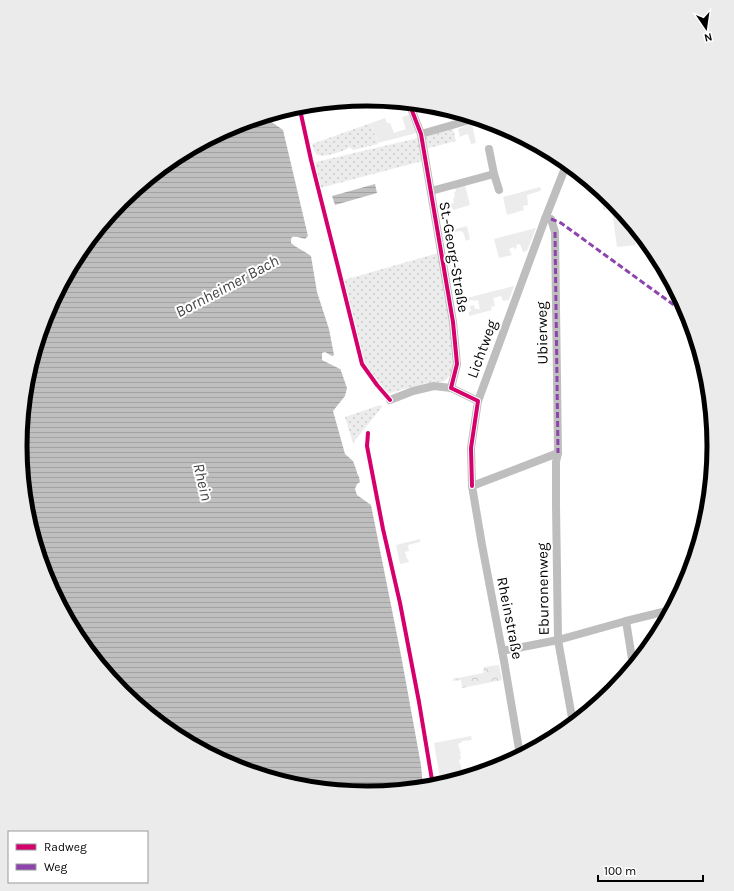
<svg xmlns="http://www.w3.org/2000/svg" width="734" height="891" viewBox="0 0 734 891" font-family="Karla,sans-serif">
  <style>
    .grass { fill: url(#grass-dots) }
    .park { fill: url(#park-crowns) }
    .garden { fill: #ececec }
    .water { fill: url(#water-rules) }
    .lines { fill: none; stroke-linecap: round; stroke-linejoin: round }
    .minor { stroke: #bebebe; stroke-width: 8 }
    .quiet { stroke: #8e44ad; stroke-width: 3; stroke-dasharray: 6 3; stroke-linecap: butt }
    .cycleway-casing { stroke: #fff; stroke-width: 6 }
    .cycleway { stroke: #d6006c; stroke-width: 4 }
    .labels { text-anchor: middle; dominant-baseline: central; stroke-width: 4; stroke-linejoin: round; paint-order: stroke }
    .street-label { font-size: 15px; fill: #000; stroke: #fff }
    .water-label { font-size: 16px; font-style: italic; fill: #444; stroke: #fff }
    .rim { fill: none; stroke: #000; stroke-width: 5 }
  </style>
  <defs>
    <pattern id="grass-dots" width="8" height="8" patternUnits="userSpaceOnUse"><rect width="8" height="8" fill="#ececec"/><path d="M2 2h.1M6 6h.1" fill="none" stroke="#c9c9c9" stroke-width="1.8" stroke-linecap="round"/></pattern>
    <pattern id="park-crowns" width="20" height="18" patternUnits="userSpaceOnUse"><rect width="20" height="18" fill="#ececec"/><path d="M2 6a3 3 0 1 1 6 0M12 15a3 3 0 1 1 6 0" fill="none" stroke="#c9c9c9"/></pattern>
    <pattern id="water-rules" width="6" height="5" patternUnits="userSpaceOnUse"><rect width="6" height="5" fill="#bfbfbf"/><path d="M0 2.5h6" fill="none" stroke="#a2a2a2"/></pattern>
  </defs>
  <rect width="100%" height="100%" fill="#fff"/>
  <!-- grass -->
  <g class="grass">
    <path d="M371 123 378 144 353 150 350 147C345 151 324 158 318 155 314 154 313 147 312 144Z"/>
    <polygon points="453,129 456,141 425,149 426,136"/>
    <polygon points="418,138 422,161 320,188 314,165 316,162"/>
    <polygon points="438,253 453,343 454,365 450,375 445,381 441,382 427,383 386,394 363,362 344,280"/>
    <polygon points="380,405 382,407 353,443 345,417"/>
  </g>
  <!-- park -->
  <g class="park">
    <polygon points="604,194 613,200 618,207 603,210"/>
    <polygon points="499,665 502,680 462,688 461,680 453,681 453,679 483,673 484,667"/>
  </g>
  <!-- garden -->
  <g class="garden">
    <polygon points="409,115 416,133 378,143 371,123 385,118 387,123 390,123 394,133 406,129 402,117"/>
    <polygon points="472,124 476,143 471,144 468,134 464,135 460,137 458,129"/>
    <polygon points="465,185 470,205 453,210 452,207 446,209 445,206 454,203 453,198 455,197 454,192 456,191 455,188"/>
    <polygon points="540,187 541,190 540,191 527,195 528,205 523,206 524,210 507,215 503,197"/>
    <polygon points="620,209 633,225 636,245 617,247 612,211"/>
    <polygon points="467,226 470,239 466,241 463,232 460,231 449,233 451,243 453,244 446,246 443,232"/>
    <polygon points="536,228 527,251 523,252 520,244 516,245 517,248 514,249 514,247 509,249 512,255 499,258 494,239"/>
    <path d="M645 240 656 253 671 282C650 272 648 261 645 240Z"/>
    <polygon points="514,286 509,300 503,301 501,296 493,298 495,306 491,307 492,310 469,316 469,312 471,311 470,306 474,305 475,309 480,309 478,300 473,301 473,300 469,300 470,302 465,303 466,305 462,306 463,312 458,312 455,301"/>
    <polygon points="420,539 420,542 408,545 409,551 405,552 407,559 408,559 409,562 400,564 396,545"/>
    <polygon points="471,736 472,740 462,741 462,742 458,744 461,754 460,754 461,759 459,760 462,770 461,771 462,775 470,775 441,784 434,743"/>
  </g>
  <!-- water -->
  <g class="water">
    <path d="M263 116 283 130 308 236 305 239C300 238 297 236 292 237L291 239V243C297 248 304 251 311 256L317 292 329 329 334 355 332 356 325 352 322 353V360L340 369V368L347 388 345 396 333 411 345 454 353 461 356 469 357 473 359 477 360 482 357 484 355 489 357 495 371 505 401 655 421 765 423 787 367 792 299 786 234 766 174 734 121 691 78 638 46 578 30 525 32 521 29 512 26 510 20 445 27 378 47 312 79 253 122 200 174 157 234 125Z"/>
    <polygon points="375,184 377,193 335,205 332,196"/>
  </g>
  <g class="lines">
    <!-- minor -->
    <g class="minor">
      <polyline points="409,103 421,134 453,322 457,364 451,388 478,401"/>
      <polyline points="421,134 477,118"/>
      <polyline points="494,174 499,190"/>
      <polyline points="431,191 494,174 489,149"/>
      <polyline points="545,219 551,219 555,232 558,453 556,462 556,505 558,640 573,723"/>
      <polyline points="390,400 413,391 434,386 451,388"/>
      <polyline points="472,486 558,453"/>
      <polyline points="626,621 633,665"/>
      <polyline points="502,651 558,640 626,621 671,610"/>
      <polyline points="520,755 504,661 482,545 472,486 471,448 478,401 545,219 567,163"/>
    </g>
    <!-- quiet -->
    <g class="quiet">
      <polyline points="551,219 561,223 689,316"/>
      <polyline points="555,232 558,453"/>
    </g>
    <defs>
      <g id="cycleway">
        <polyline points="409,103 421,134 453,322 457,364 451,388 478,401 471,448 472,486"/>
        <polyline points="299,105 311,160 338,267 362,364 377,385 390,400"/>
        <polyline points="368,433 367,446 383,529 400,603 419,702 433,786"/>
      </g>
    </defs>
    <!-- cycleway casing -->
    <use href="#cycleway" class="cycleway-casing"/>
    <!-- cycleway -->
    <use href="#cycleway" class="cycleway"/>
  </g>
  <g class="labels">
    <!-- street labels -->
    <g class="street-label">
      <text transform="translate(454 257) rotate(80)">St.-Georg-Straße</text>
      <text transform="translate(542 333) rotate(-91)">Ubierweg</text>
      <text transform="translate(482 349) rotate(-70)">Lichtweg</text>
      <text transform="translate(543 589) rotate(-91)">Eburonenweg</text>
      <text transform="translate(510 618) rotate(79)">Rheinstraße</text>
    </g>
    <!-- water labels -->
    <g class="water-label">
      <text transform="translate(227 286) rotate(-28)">Bornheimer Bach</text>
      <text transform="translate(203 482) rotate(77)">Rhein</text>
    </g>
  </g>
  <!-- crop -->
  <path d="M0 0H734V891H0ZM27 446a340 340 0 1 1 680 0a340 340 0 1 1-680 0Z" fill="#ebebeb" fill-rule="evenodd"/>
  <path class="rim" d="M27 446a340 340 0 1 1 680 0a340 340 0 1 1-680 0Z"/>
  <!-- legend -->
  <rect x="8" y="831" width="140" height="52" fill="#ffffff" stroke="#999999"/>
  <rect x="16" y="844" width="20" height="6" fill="#d6006c" stroke="#999999"/>
  <text x="44" y="851" font-size="12" fill="#000000">Radweg</text>
  <rect x="16" y="864" width="20" height="6" fill="#8e44ad" stroke="#999999"/>
  <text x="44" y="871" font-size="12" fill="#000000">Weg</text>
  <!-- north arrow -->
  <g transform="translate(706 28) rotate(167)" stroke="#ffffff" stroke-width="3" paint-order="stroke">
  <path d="M0-3L7 15L0 10L-7 15Z" fill="#000000"/>
  <text y="-6" font-size="11" font-weight="bold" text-anchor="middle" fill="#000000">N</text>
  </g>
  <!-- scale -->
  <path d="M598 875v6h105v-6" fill="none" stroke="#000000" stroke-width="2"/>
  <text x="604" y="875" font-size="12" fill="#000000" stroke="#ffffff" stroke-width="3" paint-order="stroke">100 m</text>
</svg>
